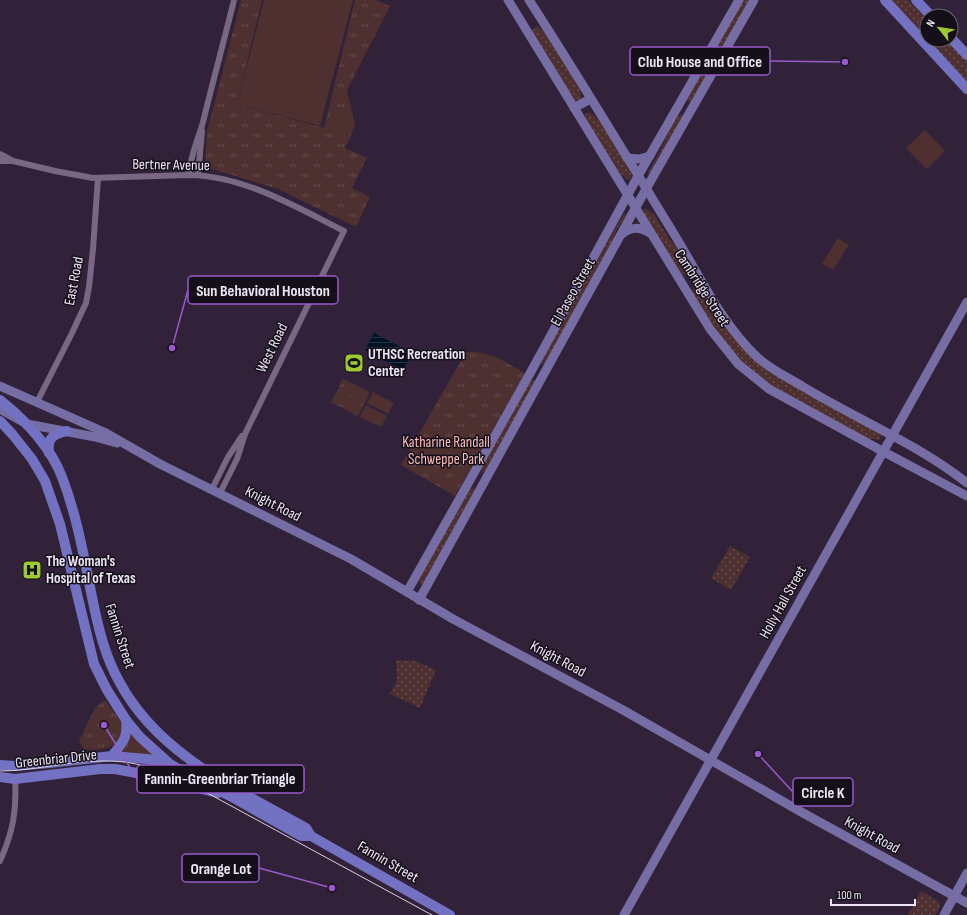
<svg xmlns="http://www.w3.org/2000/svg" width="967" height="915" viewBox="0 0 967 915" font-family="'Sofia Sans Condensed',sans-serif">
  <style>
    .grass { fill: url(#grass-dots) }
    .park { fill: url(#park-tufts) }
    .pitch { fill: #4d302f }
    .water { fill: url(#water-rules) }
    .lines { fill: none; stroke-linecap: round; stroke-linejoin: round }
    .street { stroke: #786884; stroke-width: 6 }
    .secondary { stroke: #756da3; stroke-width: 9 }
    .primary { stroke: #7372c2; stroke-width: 10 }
    .tram { stroke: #d9cfe0; stroke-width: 1 }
    .labels { text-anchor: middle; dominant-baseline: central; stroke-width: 3; stroke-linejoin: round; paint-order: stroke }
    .street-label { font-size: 15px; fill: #ede4f4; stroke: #150f19 }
    .poi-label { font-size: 15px; font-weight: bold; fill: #ede4f4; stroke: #150f19; text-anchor: start }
    .park-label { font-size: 15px; fill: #febebb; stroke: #150f19 }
    .leader { fill: none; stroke: #985acc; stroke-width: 1.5 }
    .callout-dot { fill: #985acc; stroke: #150f19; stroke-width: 1.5 }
    .callout { fill: #150f19; stroke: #985acc; stroke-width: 1.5 }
    .callout-label { font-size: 16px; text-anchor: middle; font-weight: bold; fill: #ede4f4 }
  </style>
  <defs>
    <pattern id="grass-dots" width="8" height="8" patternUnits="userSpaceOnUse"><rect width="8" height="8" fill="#4d302f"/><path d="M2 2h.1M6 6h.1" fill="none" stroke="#674e4e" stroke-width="1.8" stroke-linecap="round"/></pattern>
    <pattern id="park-tufts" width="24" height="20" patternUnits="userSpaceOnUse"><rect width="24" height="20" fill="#4d302f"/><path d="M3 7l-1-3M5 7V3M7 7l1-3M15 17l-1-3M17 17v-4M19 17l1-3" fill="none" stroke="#674e4e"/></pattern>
    <pattern id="water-rules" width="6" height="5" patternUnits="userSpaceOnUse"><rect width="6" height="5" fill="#001325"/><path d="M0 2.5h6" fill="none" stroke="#263545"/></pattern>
  </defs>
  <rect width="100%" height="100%" fill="#31223a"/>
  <!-- grass -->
  <g class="grass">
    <polygon points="743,0 749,0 691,103 687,101 691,92"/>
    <polygon points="888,0 908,0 927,20 927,40 946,40 967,62 967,84"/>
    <polygon points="537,26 545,33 579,86 582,99 577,101 574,100 533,34 533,29"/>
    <path d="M589 112C601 117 628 163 632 176L629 180 621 174 586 124 585 114Z"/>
    <polygon points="681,114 683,117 650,175 648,173 661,149 673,122"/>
    <polygon points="645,208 654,214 668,237 680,252 688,265 689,274 685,276 681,273 645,218 643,209"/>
    <polygon points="624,213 627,215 617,229 606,257 547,362 541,365 542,358"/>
    <path d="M697 287 700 288 749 352 879 432 881 436 879 440 867 438C828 416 784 400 750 371 726 350 710 322 693 295L692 289Z"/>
    <polygon points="534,379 535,383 488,469 481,474 482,468 529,382"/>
    <polygon points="474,488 473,493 426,582 420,585 419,580 469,489"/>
    <polygon points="730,546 750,557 731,590 711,578"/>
    <polygon points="396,660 416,661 436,670 420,708 390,694 397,680"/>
    <polygon points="921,891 940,902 940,907 936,915 908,915"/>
  </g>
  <!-- park -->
  <g class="park">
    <polygon points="241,0 262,0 237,104 324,128 355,0 376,0 390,6 347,90 355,126 345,148 367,158 352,188 370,197 356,227 278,189 205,167 207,132"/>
    <path d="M466 352C491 351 503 361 525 373L455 496 401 465Z"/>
    <polygon points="343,379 370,392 358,416 331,402"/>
    <path d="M105 700C110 707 116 714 120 721 122 725 122 729 121 733 117 750 99 751 84 749L79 741 95 708Z"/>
    <polygon points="130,732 154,755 153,757 121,753"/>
  </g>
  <!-- pitch -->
  <g class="pitch">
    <polygon points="264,0 353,0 320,126 237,104"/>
    <polygon points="333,107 352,112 346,136 326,131"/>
    <polygon points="925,130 945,151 927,169 906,148"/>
    <polygon points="838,238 849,245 833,270 822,264"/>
    <polygon points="346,383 364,392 360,400 342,391"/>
    <polygon points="373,392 394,403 388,414 367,403"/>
    <polygon points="341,394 358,403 354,411 336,402"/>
    <polygon points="366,405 387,416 381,427 360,417"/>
  </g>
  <!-- water -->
  <polygon class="water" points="374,333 412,353 403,370 365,350"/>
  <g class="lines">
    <!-- street -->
    <g class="street">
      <path d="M0 154 13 161 55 171 93 178 189 175C245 176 296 207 344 231L245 434 237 459 220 493"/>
      <polyline points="0,161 11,161"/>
      <path d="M189 175C190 156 198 140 203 122 213 81 224 41 234 0"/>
      <polyline points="198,175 202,131"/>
      <polyline points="37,402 71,335 86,303 89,287 93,249 98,178"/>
      <polyline points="212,489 228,457 242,436"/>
      <path d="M0 861C13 832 17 810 15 779"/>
    </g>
    <!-- secondary -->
    <g class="secondary">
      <polyline points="508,0 694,303 710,329 738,364 769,389 884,452 967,496"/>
      <path d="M529 0C579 77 626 156 674 234 700 276 721 323 757 357 770 369 787 377 802 386 856 419 918 444 967 483"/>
      <polyline points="574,108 590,99"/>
      <polyline points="627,158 639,159 650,156"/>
      <path d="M621 235C631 226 639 227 650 233"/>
      <polyline points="0,386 104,432 160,464 351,559 453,619 623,710 803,813 967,903"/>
      <polyline points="0,409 27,424 95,437 117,443"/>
      <polyline points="407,592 533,368 638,176 739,0"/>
      <polyline points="419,600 646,189 754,0"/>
      <polyline points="624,915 967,302"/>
      <polyline points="944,915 967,873"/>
    </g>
    <!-- primary -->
    <g class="primary">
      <polyline points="885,0 967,89"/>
      <polyline points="916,0 931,16"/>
      <polyline points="951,38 967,55"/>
      <path d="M0 400C25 420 50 446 62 477 77 516 84 557 92 597 98 627 105 657 120 683 159 755 238 790 306 828L311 836 450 915"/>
      <polyline points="0,421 13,435 32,459 45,481 60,524 94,664 107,690 126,720 140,737 170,764 182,771 232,797 301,836 311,836"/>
      <path d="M49 453C47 438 53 434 67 431"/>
      <path d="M112 756C123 742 128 738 126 720"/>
      <polyline points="0,765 15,766 49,763 112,756 147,759 168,763"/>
      <polyline points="0,777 15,779 100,769 115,769 147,775 218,793"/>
    </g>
    <!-- tram -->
    <path class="tram" d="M0 771C34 771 67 761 101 761 140 760 166 772 200 789L432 915"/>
  </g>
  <!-- icons -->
  <defs>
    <symbol id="stadium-square" viewBox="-11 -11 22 22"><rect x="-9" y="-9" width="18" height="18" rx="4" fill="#9dca30" stroke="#150f19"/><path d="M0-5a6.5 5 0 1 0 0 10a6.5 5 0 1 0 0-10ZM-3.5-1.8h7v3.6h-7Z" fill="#111"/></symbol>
    <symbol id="hospital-square" viewBox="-11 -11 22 22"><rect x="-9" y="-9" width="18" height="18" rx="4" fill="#9dca30" stroke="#150f19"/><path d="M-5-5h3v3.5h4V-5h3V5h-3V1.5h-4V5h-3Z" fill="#111"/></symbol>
  </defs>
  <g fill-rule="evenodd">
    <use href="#stadium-square" x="343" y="352" width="22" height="22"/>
    <use href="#hospital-square" x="21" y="559" width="22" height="22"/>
  </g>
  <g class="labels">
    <!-- street labels -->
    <g class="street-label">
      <text transform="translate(171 165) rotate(1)">Bertner Avenue</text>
      <text transform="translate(74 281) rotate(-79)">East Road</text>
      <text transform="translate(702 288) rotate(57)">Cambridge Street</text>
      <text transform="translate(573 292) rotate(-61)">El Paseo Street</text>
      <text transform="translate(272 348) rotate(-64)">West Road</text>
      <text transform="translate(273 504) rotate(27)">Knight Road</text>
      <text transform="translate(783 602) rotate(-61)">Holly Hall Street</text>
      <text transform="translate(120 636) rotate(72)">Fannin Street</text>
      <text transform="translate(558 659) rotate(28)">Knight Road</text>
      <text transform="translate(56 759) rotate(-6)">Greenbriar Drive</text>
      <text transform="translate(872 835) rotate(29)">Knight Road</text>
      <text transform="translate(388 862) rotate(30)">Fannin Street</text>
    </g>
    <!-- poi labels -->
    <g class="poi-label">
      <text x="368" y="354">UTHSC Recreation<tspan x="368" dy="17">Center</tspan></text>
      <text x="46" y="561">The Woman's<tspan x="46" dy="17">Hospital of Texas</tspan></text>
    </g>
    <!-- park labels -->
    <g class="park-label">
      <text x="446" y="442">Katharine Randall<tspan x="446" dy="17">Schweppe Park</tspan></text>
    </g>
  </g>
  <!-- callouts -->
  <path class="leader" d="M845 62L770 61M172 348L188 290M104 725L137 779M758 754L793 792M332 888L259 868"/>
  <g class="callout-dot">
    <circle cx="845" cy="62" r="4"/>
    <circle cx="172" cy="348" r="4"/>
    <circle cx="104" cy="725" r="4"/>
    <circle cx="758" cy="754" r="4"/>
    <circle cx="332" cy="888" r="4"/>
  </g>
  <g class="callout">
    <rect x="630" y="47" width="140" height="28" rx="4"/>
    <rect x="188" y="276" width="150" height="28" rx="4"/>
    <rect x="137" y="765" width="167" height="28" rx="4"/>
    <rect x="793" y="778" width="60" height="28" rx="4"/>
    <rect x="182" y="854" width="77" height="28" rx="4"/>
  </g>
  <g class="callout-label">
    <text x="700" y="67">Club House and Office</text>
    <text x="263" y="296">Sun Behavioral Houston</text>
    <text x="220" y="784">Fannin-Greenbriar Triangle</text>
    <text x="823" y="798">Circle K</text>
    <text x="221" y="874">Orange Lot</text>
  </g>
  <!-- north arrow -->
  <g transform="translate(939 28) rotate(300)"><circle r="19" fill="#150f19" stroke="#6b6471"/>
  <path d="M0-3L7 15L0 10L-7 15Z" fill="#9dca30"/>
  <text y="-6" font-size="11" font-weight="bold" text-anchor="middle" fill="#ede4f4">N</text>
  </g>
  <!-- scale -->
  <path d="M831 899v6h84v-6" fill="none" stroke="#ede4f4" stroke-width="2"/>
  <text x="837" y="899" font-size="12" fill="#ede4f4" stroke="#150f19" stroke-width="3" paint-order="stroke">100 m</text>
</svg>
